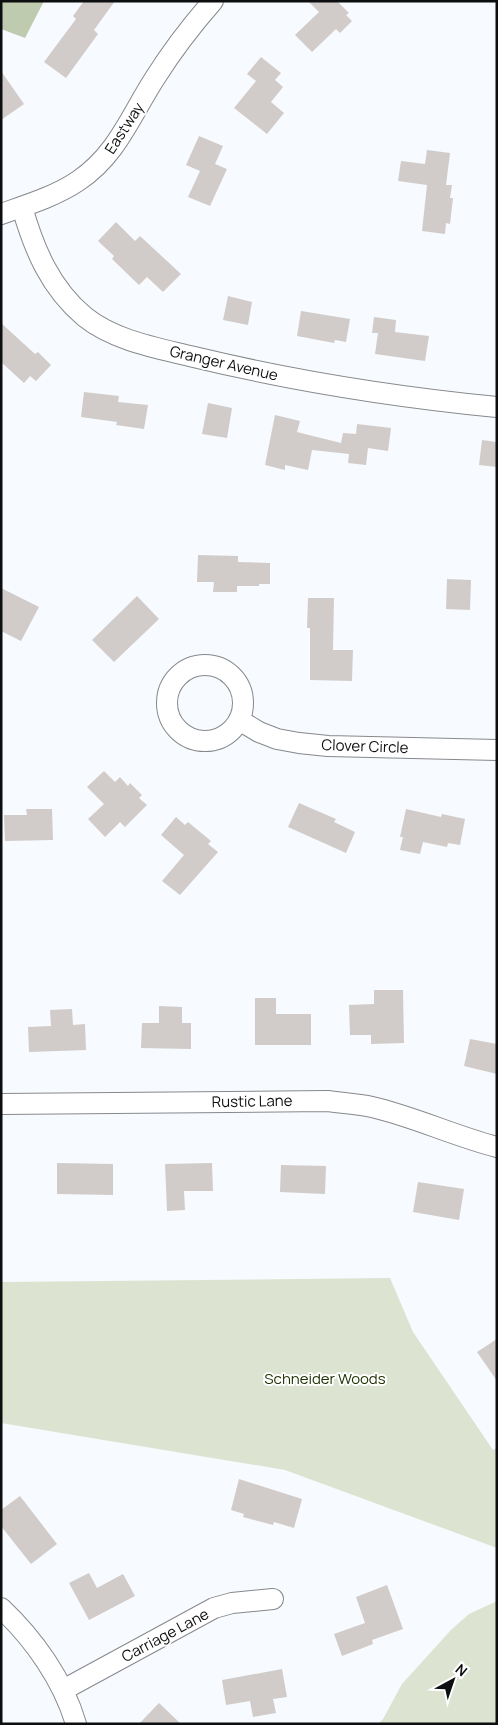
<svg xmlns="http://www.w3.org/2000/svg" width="498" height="1725" viewBox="0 0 498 1725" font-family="Manrope,sans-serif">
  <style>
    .green { fill: #dce4d1 }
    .forest { fill: #becbaf }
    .building { fill: #d1ccca }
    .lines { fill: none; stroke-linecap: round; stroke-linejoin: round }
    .minor-casing { stroke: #86888c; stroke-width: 22 }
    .minor { stroke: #fff; stroke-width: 20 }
    .labels { text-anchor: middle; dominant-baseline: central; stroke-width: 4; stroke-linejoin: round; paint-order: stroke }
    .street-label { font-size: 15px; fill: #0d0e0f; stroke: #fff }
    .park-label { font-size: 15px; fill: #233204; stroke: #fff }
  </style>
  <rect width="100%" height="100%" fill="#f7fafe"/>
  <!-- green -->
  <g class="green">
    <polygon points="390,1278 413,1332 493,1450 497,1448 497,1548 285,1470 1,1423 1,1282"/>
    <polygon points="497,1601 497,1724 378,1724 383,1719 402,1684 451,1630 469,1614"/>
  </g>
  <!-- forest -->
  <polygon class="forest" points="1,1 44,1 25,38 1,29"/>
  <!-- building -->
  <g class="building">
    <polygon points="84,1 115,1 94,30 98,34 66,78 44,62 76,19 73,16"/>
    <polygon points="308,1 337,1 349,13 346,15 352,21 340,33 336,29 312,52 295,35 319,12"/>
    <polygon points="261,57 281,73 275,80 283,87 271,102 284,113 267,134 234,108 256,81 247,74"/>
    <polygon points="1,71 24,104 1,120"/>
    <polygon points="199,136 223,146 215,164 227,169 210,206 188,197 200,171 186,165"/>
    <polygon points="427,150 450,153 446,185 452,185 450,198 453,198 450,224 446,223 445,234 422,231 427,185 398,181 401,161 425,164"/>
    <polygon points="116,222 135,241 140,236 181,274 163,292 147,277 139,285 112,259 114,256 98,241"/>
    <polygon points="228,296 252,302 248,325 223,320"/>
    <polygon points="301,311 350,319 346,342 335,340 334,343 297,336"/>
    <polygon points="374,317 396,320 395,332 429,336 425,361 375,354 378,333 372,333"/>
    <polygon points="1,323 35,354 38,352 51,365 36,381 30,376 24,383 1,362"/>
    <polygon points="84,392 119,396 118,402 148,405 144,429 116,425 117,422 81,417"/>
    <polygon points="208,403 232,408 227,438 202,434"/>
    <polygon points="275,415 300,421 297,432 341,443 343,433 356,434 357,424 391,428 388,451 368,448 366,465 348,463 349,454 312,450 308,470 285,465 285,470 265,465"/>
    <polygon points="482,440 497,442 497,467 479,465"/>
    <polygon points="198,555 238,556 238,562 270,563 270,584 259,584 259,586 237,586 237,592 213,592 214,582 197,582"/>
    <polygon points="447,579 471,580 470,610 446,609"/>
    <polygon points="1,588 39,607 21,641 1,631"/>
    <polygon points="137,596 159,619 114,662 92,640"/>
    <polygon points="308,598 334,598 333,650 353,650 352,681 310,680 310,628 307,628"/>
    <polygon points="104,771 115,782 120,777 128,786 130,783 142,795 139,798 147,805 125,827 120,822 105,837 88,819 104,804 87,787"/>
    <polygon points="299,803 336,819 334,822 355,832 346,853 288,827"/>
    <polygon points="26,809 52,809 53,840 5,841 4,815 27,815"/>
    <polygon points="406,809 441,817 442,814 465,819 460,845 448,843 447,847 423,842 420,854 400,850 403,837 400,837"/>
    <polygon points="176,817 185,825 188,822 211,841 208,844 218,852 180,895 162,881 184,855 161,835"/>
    <polygon points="374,990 403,990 404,1043 371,1044 371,1035 350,1035 349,1005 374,1004"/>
    <polygon points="255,998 276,998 276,1014 311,1014 311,1045 255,1045"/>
    <polygon points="159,1006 182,1007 182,1023 191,1023 191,1049 141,1048 142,1023 159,1023"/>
    <polygon points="72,1009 73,1025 85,1024 86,1050 29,1052 28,1027 51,1026 50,1010"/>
    <polygon points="470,1039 497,1044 497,1074 464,1066"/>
    <polygon points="57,1163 113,1164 113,1195 57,1194"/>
    <polygon points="212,1163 213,1191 184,1191 185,1210 167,1211 165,1164"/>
    <polygon points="281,1165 326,1166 325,1194 280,1192"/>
    <polygon points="418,1182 464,1189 459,1220 413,1212"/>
    <polygon points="497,1339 497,1381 477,1352"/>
    <polygon points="239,1479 302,1499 294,1528 274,1522 273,1525 243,1517 244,1514 231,1510"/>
    <polygon points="20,1496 57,1544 31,1564 1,1526 1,1510"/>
    <polygon points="89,1573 97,1588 123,1574 135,1596 89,1620 69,1583"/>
    <polygon points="387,1585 403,1629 372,1640 373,1644 342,1656 334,1634 365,1623 356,1597"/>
    <polygon points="282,1669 287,1697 273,1699 276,1713 253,1717 250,1701 226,1705 222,1680"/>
    <polygon points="159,1703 181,1724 139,1724"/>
  </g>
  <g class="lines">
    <defs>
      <g id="minor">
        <path d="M22 207C34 249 50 288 85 317 115 341 158 348 194 357 294 381 395 397 497 407"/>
        <path d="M1 214C27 205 56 196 78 181 117 155 131 115 155 78 172 51 192 25 213 1"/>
        <circle cx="205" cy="703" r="38"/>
        <polyline points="239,720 259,732 277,739 299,743 328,746 497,750"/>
        <path d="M1 1104 327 1101C342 1103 358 1104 372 1107 415 1117 454 1136 497 1147"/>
        <path d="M1 1608C34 1639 63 1680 76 1724"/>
        <polyline points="63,1690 214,1608 232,1603 273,1599"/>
      </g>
    </defs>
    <!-- minor casing -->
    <use href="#minor" class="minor-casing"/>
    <!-- minor -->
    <use href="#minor" class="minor"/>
  </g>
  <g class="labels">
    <!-- street labels -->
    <g class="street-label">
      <text transform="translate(124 128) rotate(-57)">Eastway</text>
      <text transform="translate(224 363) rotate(13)">Granger Avenue</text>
      <text transform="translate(365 746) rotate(2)">Clover Circle</text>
      <text transform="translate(252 1101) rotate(-1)">Rustic Lane</text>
      <text transform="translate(165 1635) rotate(-28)">Carriage Lane</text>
    </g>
    <!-- park labels -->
    <g class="park-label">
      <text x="325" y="1378">Schneider Woods</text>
    </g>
  </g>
  <!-- border -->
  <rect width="498" height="1725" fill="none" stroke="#0d0e0f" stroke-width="5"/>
  <!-- north arrow -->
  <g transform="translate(453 1680) rotate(40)" stroke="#ffffff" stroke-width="4" paint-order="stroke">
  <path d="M0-4L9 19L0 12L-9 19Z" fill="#0d0e0f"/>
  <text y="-8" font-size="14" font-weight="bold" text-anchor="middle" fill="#0d0e0f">N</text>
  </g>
</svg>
